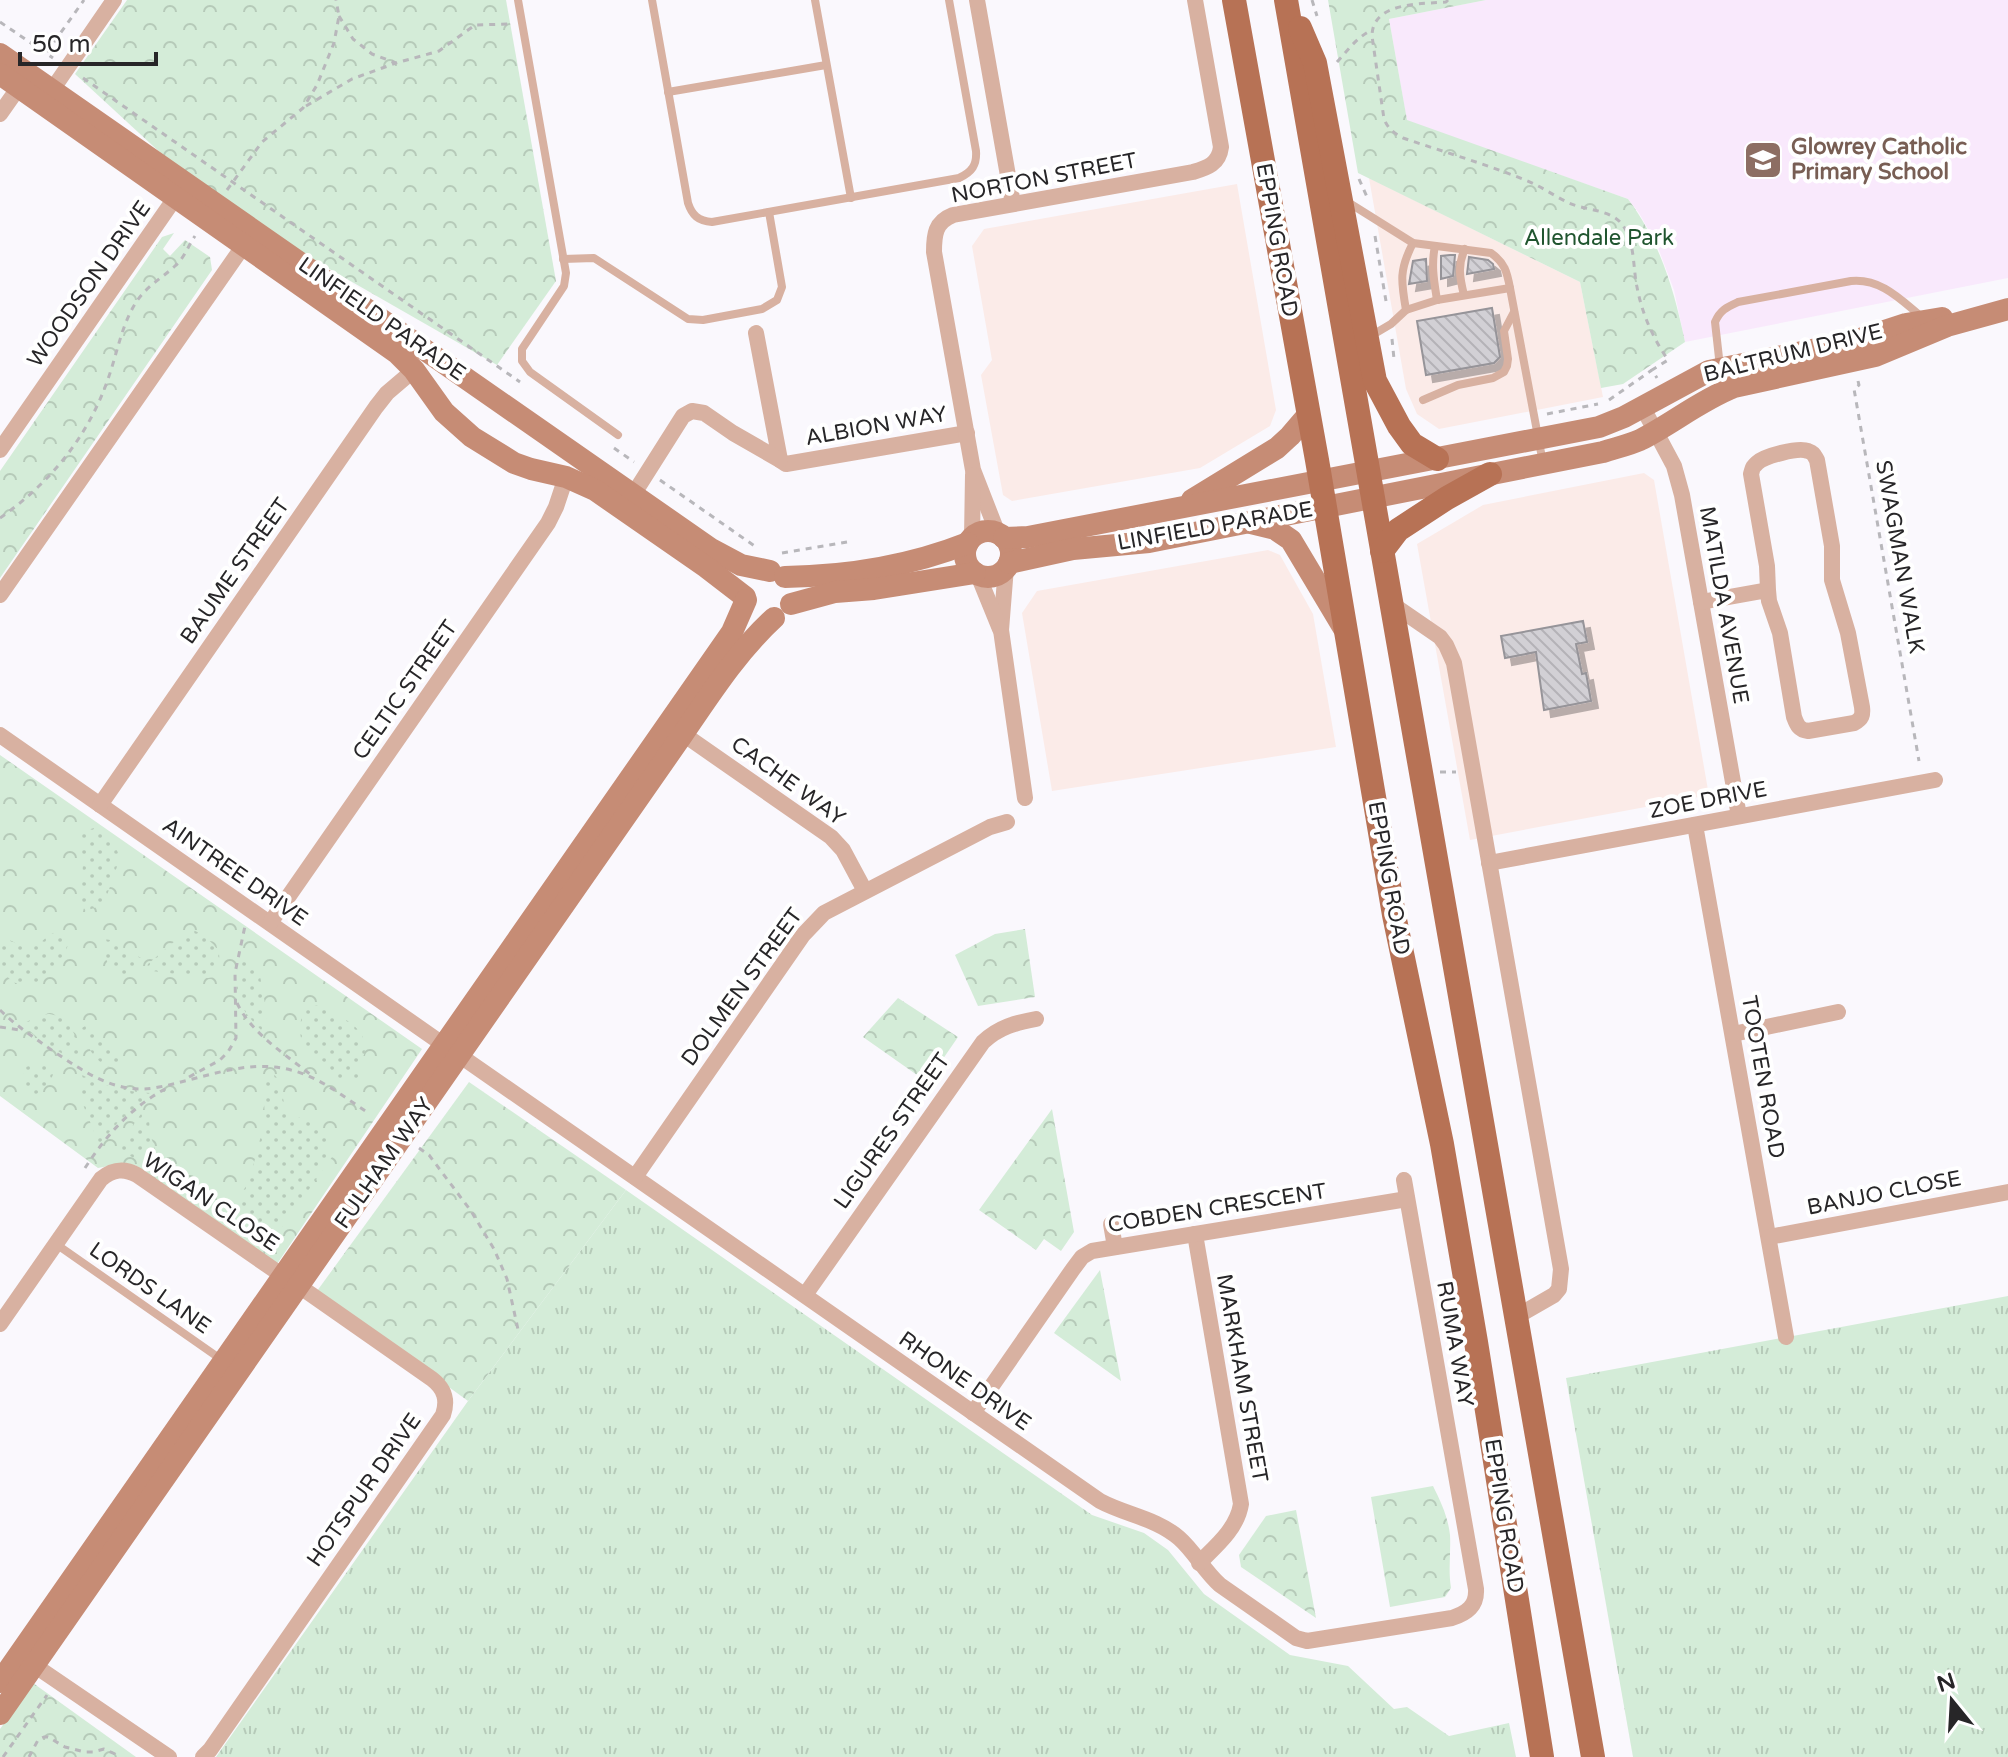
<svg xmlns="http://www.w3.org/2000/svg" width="2008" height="1757" viewBox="0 0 2008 1757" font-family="'Varela Round',sans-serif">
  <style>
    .commercial { fill: #fbebe8 }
    .education { fill: #f9e9fc }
    .grass { fill: url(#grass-tufts) }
    .park { fill: url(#park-crowns) }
    .garden { fill: url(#garden-dots) }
    .building { fill: url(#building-back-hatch); stroke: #969499; stroke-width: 2; filter: url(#shadow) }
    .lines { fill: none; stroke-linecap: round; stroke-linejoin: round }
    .path { stroke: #b8b7bb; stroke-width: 3; stroke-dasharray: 6 6; stroke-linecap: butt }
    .lane { stroke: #d8b1a1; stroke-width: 8 }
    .street { stroke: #d8b1a1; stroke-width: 16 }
    .secondary { stroke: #c68c75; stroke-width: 22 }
    .primary { stroke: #b77255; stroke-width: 24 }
    .labels { text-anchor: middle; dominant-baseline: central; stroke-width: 8; stroke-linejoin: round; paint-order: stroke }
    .education-label { font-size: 22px; font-weight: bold; fill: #785e54; stroke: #fff; text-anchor: start }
    .street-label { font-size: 22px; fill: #272628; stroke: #fff }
    .park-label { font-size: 22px; fill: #20552f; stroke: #fff }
  </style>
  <defs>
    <pattern id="grass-tufts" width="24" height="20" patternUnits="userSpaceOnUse" patternTransform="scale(2)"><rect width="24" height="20" fill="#d4ecd8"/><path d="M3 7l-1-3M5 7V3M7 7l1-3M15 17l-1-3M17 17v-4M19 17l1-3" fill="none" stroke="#b6cab9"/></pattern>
    <pattern id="park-crowns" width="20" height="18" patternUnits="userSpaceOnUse" patternTransform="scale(2)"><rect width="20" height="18" fill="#d4ecd8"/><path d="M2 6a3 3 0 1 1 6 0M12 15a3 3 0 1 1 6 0" fill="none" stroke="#b6cab9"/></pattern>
    <pattern id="garden-dots" width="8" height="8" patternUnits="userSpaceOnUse" patternTransform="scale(2)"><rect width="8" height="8" fill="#d4ecd8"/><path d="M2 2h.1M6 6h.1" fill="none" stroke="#b6cab9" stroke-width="1.8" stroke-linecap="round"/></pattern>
    <pattern id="building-back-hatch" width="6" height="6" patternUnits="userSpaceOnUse" patternTransform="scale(2)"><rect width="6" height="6" fill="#d2d0d5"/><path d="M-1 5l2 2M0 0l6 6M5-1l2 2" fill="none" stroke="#b4b2b7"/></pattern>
    <filter id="shadow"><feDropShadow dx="7" dy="7" stdDeviation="0" flood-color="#0004"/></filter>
  </defs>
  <rect width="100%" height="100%" fill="#faf8fd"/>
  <!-- commercial -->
  <g class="commercial">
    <polygon points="1369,178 1580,282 1603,397 1439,429 1417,414 1406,389"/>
    <polygon points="1237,184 1276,410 1270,426 1200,468 1012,501 1003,495 981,375 992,360 972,246 984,229"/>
    <polygon points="1644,473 1654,480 1708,790 1704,796 1470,840 1417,544 1483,505"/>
    <polygon points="1268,550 1280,555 1313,614 1336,747 1052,791 1022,613 1037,591"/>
  </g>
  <!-- education -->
  <polygon class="education" points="1486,0 2008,0 2008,278 1685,342 1674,290 1657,245 1639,213 1628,199 1407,121 1389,19"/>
  <!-- grass -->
  <g class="grass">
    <polygon points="626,1190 1092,1515 1144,1533 1168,1550 1204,1594 1290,1655 1348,1666 1394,1709 1407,1707 1449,1736 1509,1723 1516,1757 216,1757 468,1401"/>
    <polygon points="2008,1296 2008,1757 1633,1757 1566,1378"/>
  </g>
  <!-- park -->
  <g class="park">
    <polygon points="127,0 506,0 556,281 497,365 216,204 75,74"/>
    <path d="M1328 0H1486L1389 19 1407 120 1628 199C1660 242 1674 289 1685 342L1623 384 1601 388 1580 282 1358 173Z"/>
    <polygon points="174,233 163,249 170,256 185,240 210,257 212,270 0,578 0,471 162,237"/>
    <polygon points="0,755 422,1049 277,1264 135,1165 114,1165 98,1168 0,1096"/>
    <polygon points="1025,929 1035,997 978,1006 955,955 995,934"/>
    <polygon points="898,998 958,1037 927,1082 863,1037"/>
    <polygon points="469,1082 626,1190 468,1401 317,1291"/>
    <polygon points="1052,1109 1074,1232 1061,1251 1044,1239 1036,1250 979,1210"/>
    <polygon points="1100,1270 1121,1381 1054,1333"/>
    <path d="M1433 1486C1441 1502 1448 1517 1450 1535 1451 1553 1448 1570 1451 1588L1445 1597 1390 1607 1371 1497Z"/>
    <polygon points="1296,1510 1316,1618 1241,1567 1239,1555 1266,1516"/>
    <polygon points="33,1683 136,1757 0,1757 0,1729"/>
  </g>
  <!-- garden -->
  <g class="garden">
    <polygon points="94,828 113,840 120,858 106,898 99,906 86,911 80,903 83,864 77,837 81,832"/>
    <path d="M189 929C198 930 218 945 219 954 220 960 218 968 217 974L214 977 208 978 152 971 147 967 148 964Z"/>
    <path d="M56 932 65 934 69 942C61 970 22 1008 1 967 0 959 0 944 0 935L23 947 39 944 49 935Z"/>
    <path d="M104 939 110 940 141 958 142 962C118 990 106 967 101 941Z"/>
    <path d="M241 958 259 970 267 1015 263 1032C235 1003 233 997 241 958Z"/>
    <path d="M320 1005C337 1015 368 1027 365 1050 365 1054 362 1058 361 1062 360 1071 360 1074 356 1081L337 1078C333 1073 330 1067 325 1063 307 1049 297 1046 301 1020 303 1009 310 1006 320 1005Z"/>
    <path d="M48 1014C51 1014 59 1016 61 1017 75 1026 81 1051 81 1066L38 1038 22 1024 39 1016Z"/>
    <path d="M85 1026H90L101 1041 121 1053 123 1061C105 1081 83 1044 82 1028Z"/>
    <path d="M43 1062 53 1065C57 1076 46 1085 40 1093L32 1095 26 1087 22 1069 25 1067Z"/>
    <path d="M273 1073C283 1083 281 1096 286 1109 291 1118 310 1118 319 1128 327 1136 329 1147 332 1157L265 1251 215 1217 234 1204 249 1182 265 1120 263 1080Z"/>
    <path d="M80 1074C103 1086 125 1092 151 1093L152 1094 119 1121 99 1144 82 1102Z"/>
    <polygon points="146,1112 149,1118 150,1134 156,1152 152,1162 144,1157 139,1161 120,1150 119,1145 141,1114"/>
  </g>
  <!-- building -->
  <g class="building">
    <polygon points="1450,255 1455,255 1453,276 1441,279 1441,256"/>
    <polygon points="1469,257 1488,260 1493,264 1494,269 1467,274"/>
    <polygon points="1426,259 1427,281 1409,284 1413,261"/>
    <polygon points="1492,308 1500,357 1494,363 1426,375 1417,321"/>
    <polygon points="1583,621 1587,642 1576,644 1582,674 1586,673 1591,701 1544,710 1536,652 1505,658 1501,636"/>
  </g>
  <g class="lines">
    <!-- path -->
    <g class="path">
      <polyline points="1312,0 1317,16"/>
      <path d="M1448 0 1446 2C1421 4 1372 2 1372 36L1384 119C1388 129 1394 133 1403 138 1444 152 1486 164 1525 180 1541 186 1554 196 1569 203 1587 211 1613 209 1624 227 1635 244 1633 269 1637 287 1642 314 1653 338 1668 360L1652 370 1657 378"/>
      <polyline points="339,16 353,39 362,46 372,54 396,63 439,51 475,25 509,24"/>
      <polyline points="0,22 53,58"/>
      <polyline points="47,52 84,0"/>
      <path d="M1337 62C1348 50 1357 37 1372 30"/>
      <polyline points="83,78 520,382"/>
      <polyline points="306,106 352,79 396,63"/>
      <polyline points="1359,179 1367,197"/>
      <polyline points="227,190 262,142 303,108 317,85 334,43 339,16 336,0"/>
      <polyline points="1375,236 1387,307"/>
      <polyline points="1392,339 1394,359"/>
      <polyline points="1858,381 1859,385 1854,389 1919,761"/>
      <polyline points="1609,400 1652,370"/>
      <polyline points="1547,414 1598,404"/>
      <polyline points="614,448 634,462"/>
      <polyline points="660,480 756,547"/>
      <path d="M0 518C50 483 88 437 108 379 117 354 121 327 135 304 145 287 161 279 175 266 185 257 188 246 195 236"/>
      <polyline points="782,553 847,542"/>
      <polyline points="1440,772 1456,772"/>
      <path d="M237 1003C251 1033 285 1054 311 1075"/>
      <path d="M0 1010C16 1026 35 1038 53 1051 86 1073 118 1096 159 1087 202 1079 247 1058 291 1070 320 1077 345 1098 370 1114"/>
      <polyline points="0,1027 20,1030"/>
      <polyline points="189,1077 220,1060 228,1052 236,1038 235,973 245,926"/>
      <polyline points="419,1148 429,1155 471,1211 494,1249 507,1279 519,1334"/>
      <path d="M85 1168C107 1134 134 1104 171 1086"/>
      <polyline points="3,1757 47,1695"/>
      <polyline points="29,1757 38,1740 44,1737 48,1737 65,1747 85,1752 93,1752 104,1749 115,1754 117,1757"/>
    </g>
    <!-- lane -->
    <g class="lane">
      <polyline points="518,0 566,273 564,286 522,349 522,361 530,372 618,435"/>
      <path d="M652 0 688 203C692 215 698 221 712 222L959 178C972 172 977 165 976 151L949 0"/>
      <polyline points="815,0 851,198"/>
      <polyline points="668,92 826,65"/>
      <path d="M1346 201 1413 243 1491 253C1505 263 1507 272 1510 288L1543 463"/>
      <path d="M1435 246C1431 265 1434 281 1437 300"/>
      <polyline points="563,259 594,258 688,319 703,320 762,309 777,300 782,287 769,212"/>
      <path d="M1464 295C1460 279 1457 265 1465 249"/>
      <polyline points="1406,310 1437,300 1510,288"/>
      <path d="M1369 337 1391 324 1406 310C1401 281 1399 270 1413 243"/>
      <path d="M1720 367 1715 322C1720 310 1727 307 1738 302L1851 281C1881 278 1901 300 1922 317"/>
      <polyline points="1423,400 1458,385 1493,378 1504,372 1507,366 1508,359 1504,331 1514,312"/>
      <polyline points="56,1244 222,1360"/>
    </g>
    <!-- street -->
    <g class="street">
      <polyline points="977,0 1013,204"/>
      <polyline points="52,90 114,0"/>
      <polyline points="0,114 19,87"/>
      <polyline points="756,333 780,460 786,464 967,433"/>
      <polyline points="1643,408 1674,466 1682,495 1739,816"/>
      <polyline points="0,450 182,188"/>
      <polyline points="633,495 683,416 692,411 704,413 733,433 780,460"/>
      <path d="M998 534 973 470 934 252C934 235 935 222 953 215L1193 172C1207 168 1219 164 1221 147L1195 0"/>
      <polyline points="972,538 973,475"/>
      <polyline points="1006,567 1001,630 1025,798"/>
      <polyline points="978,575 1000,629"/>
      <polyline points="0,595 244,245"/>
      <path d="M1701 602 1768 590 1767 566 1751 474C1753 467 1752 468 1757 463 1765 456 1798 447 1808 451 1814 453 1814 455 1817 460L1832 546V580L1848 633 1862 707C1863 715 1862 719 1854 723L1808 731C1799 730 1797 725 1794 717L1780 633 1769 601 1768 590"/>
      <polyline points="1392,604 1440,637 1446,645 1454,663 1561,1269 1559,1289 1554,1295 1516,1317"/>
      <polyline points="676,729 831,837 843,850 865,891"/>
      <polyline points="0,735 444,1045"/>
      <polyline points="100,805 376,407 387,393 414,370"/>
      <polyline points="1695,825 1786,1337"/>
      <polyline points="1489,863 1935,780"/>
      <polyline points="270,923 548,523 556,507 566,477"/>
      <polyline points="1733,1034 1838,1012"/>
      <path d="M459 1055 1100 1501C1126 1515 1156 1518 1179 1538 1195 1552 1204 1571 1220 1585L1296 1638 1307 1641 1452 1618C1467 1613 1477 1606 1476 1589L1404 1180"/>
      <polyline points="635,1177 803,935 824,913 990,827 1007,822"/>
      <polyline points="1111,1224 1115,1247"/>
      <path d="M1195 1234 1241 1504C1237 1529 1216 1546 1199 1563"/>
      <polyline points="1769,1237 2008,1192"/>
      <path d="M805 1295 983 1042C999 1027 1015 1023 1036 1019"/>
      <path d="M0 1324 101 1179C113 1169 124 1168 137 1175L283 1276"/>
      <polyline points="973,1413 1073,1269 1082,1257 1092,1251 1407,1199"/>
      <polyline points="28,1661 169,1757"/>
      <path d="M203 1757 210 1750 443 1415C448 1400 445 1389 432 1379L299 1286"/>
    </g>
    <!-- secondary -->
    <g class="secondary">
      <polyline points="0,54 711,549 741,565 770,571"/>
      <polyline points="0,74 397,353 414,370 444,412 472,437 514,463 531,469 566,477 595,490 706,567 745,597"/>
      <polyline points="1192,500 1277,448 1290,436 1308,415"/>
      <polyline points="1251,523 1275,529 1291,540 1343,627"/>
      <circle cx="988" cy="554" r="23"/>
      <polyline points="1004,538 1028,537 1599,427 1624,417 1709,371 1851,342 1906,324 1942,318"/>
      <path d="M1009 563 1073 549 1149 542 1603 452C1615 448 1629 445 1640 440 1672 424 1699 401 1734 387L1875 356 1947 326 2008 309"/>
      <path d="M785 577C847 576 910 566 968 543"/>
      <polyline points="791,604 835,592 874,589 975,573"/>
      <polyline points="0,1682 732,632 746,600"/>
      <path d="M0 1714 683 734C711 693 738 651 774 618"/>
    </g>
    <!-- primary -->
    <g class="primary">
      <polyline points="1234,0 1317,460 1394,915 1442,1144 1476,1342 1542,1757"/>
      <polyline points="1286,0 1593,1757"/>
      <polyline points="1300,28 1315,63 1375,381 1399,426 1412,444 1437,459"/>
      <polyline points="1382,551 1398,530 1447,498 1490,474"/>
    </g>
  </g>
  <!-- icons -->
  <defs>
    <symbol id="school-square" viewBox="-11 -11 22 22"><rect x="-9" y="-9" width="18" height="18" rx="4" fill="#8d6e63" stroke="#fff"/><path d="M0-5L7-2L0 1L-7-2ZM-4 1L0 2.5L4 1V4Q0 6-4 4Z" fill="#fff"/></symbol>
  </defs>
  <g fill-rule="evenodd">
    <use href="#school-square" x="1741" y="138" width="44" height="44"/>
  </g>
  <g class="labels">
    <!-- education labels -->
    <g class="education-label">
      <text x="1791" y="147">Glowrey Catholic<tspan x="1791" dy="25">Primary School</tspan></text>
    </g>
    <!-- street labels -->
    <g class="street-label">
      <text transform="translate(1044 178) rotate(-11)">NORTON STREET</text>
      <text transform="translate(1277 240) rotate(80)">EPPING ROAD</text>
      <text transform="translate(89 284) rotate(-55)">WOODSON DRIVE</text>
      <text transform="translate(382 319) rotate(35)">LINFIELD PARADE</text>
      <text transform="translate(1793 353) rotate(-14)">BALTRUM DRIVE</text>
      <text transform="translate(876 426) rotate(-10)">ALBION WAY</text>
      <text transform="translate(1215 526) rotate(-10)">LINFIELD PARADE</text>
      <text transform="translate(1900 557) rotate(80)">SWAGMAN WALK</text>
      <text transform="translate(235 571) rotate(-55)">BAUME STREET</text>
      <text transform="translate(1724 605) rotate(80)">MATILDA AVENUE</text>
      <text transform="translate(405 690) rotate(-55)">CELTIC STREET</text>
      <text transform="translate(788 781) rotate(36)">CACHE WAY</text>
      <text transform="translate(1708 800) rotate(-11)">ZOE DRIVE</text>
      <text transform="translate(235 872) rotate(35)">AINTREE DRIVE</text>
      <text transform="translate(1389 878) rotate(80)">EPPING ROAD</text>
      <text transform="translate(742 987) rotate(-54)">DOLMEN STREET</text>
      <text transform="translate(1763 1077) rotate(80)">TOOTEN ROAD</text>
      <text transform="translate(892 1131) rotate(-55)">LIGURES STREET</text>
      <text transform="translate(384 1163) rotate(-55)">FULHAM WAY</text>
      <text transform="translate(1884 1193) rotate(-11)">BANJO CLOSE</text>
      <text transform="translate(211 1202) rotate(34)">WIGAN CLOSE</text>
      <text transform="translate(1217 1208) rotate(-9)">COBDEN CRESCENT</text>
      <text transform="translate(150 1288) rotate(35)">LORDS LANE</text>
      <text transform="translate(1455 1344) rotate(80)">RUMA WAY</text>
      <text transform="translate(1242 1378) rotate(80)">MARKHAM STREET</text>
      <text transform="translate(965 1381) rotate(35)">RHONE DRIVE</text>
      <text transform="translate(364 1490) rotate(-55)">HOTSPUR DRIVE</text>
      <text transform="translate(1504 1516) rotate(81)">EPPING ROAD</text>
    </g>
    <!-- park labels -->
    <g class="park-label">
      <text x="1599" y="238">Allendale Park</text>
    </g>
  </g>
  <!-- north arrow -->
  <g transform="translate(1952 1701) rotate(342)" stroke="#ffffff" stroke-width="6" paint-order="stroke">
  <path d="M0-6L14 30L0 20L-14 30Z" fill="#272628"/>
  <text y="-12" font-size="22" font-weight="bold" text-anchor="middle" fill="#272628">N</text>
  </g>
  <!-- scale -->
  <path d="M20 52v12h136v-12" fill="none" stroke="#272628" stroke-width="4"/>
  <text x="32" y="52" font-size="24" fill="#272628" stroke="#ffffff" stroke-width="6" paint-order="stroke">50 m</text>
</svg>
